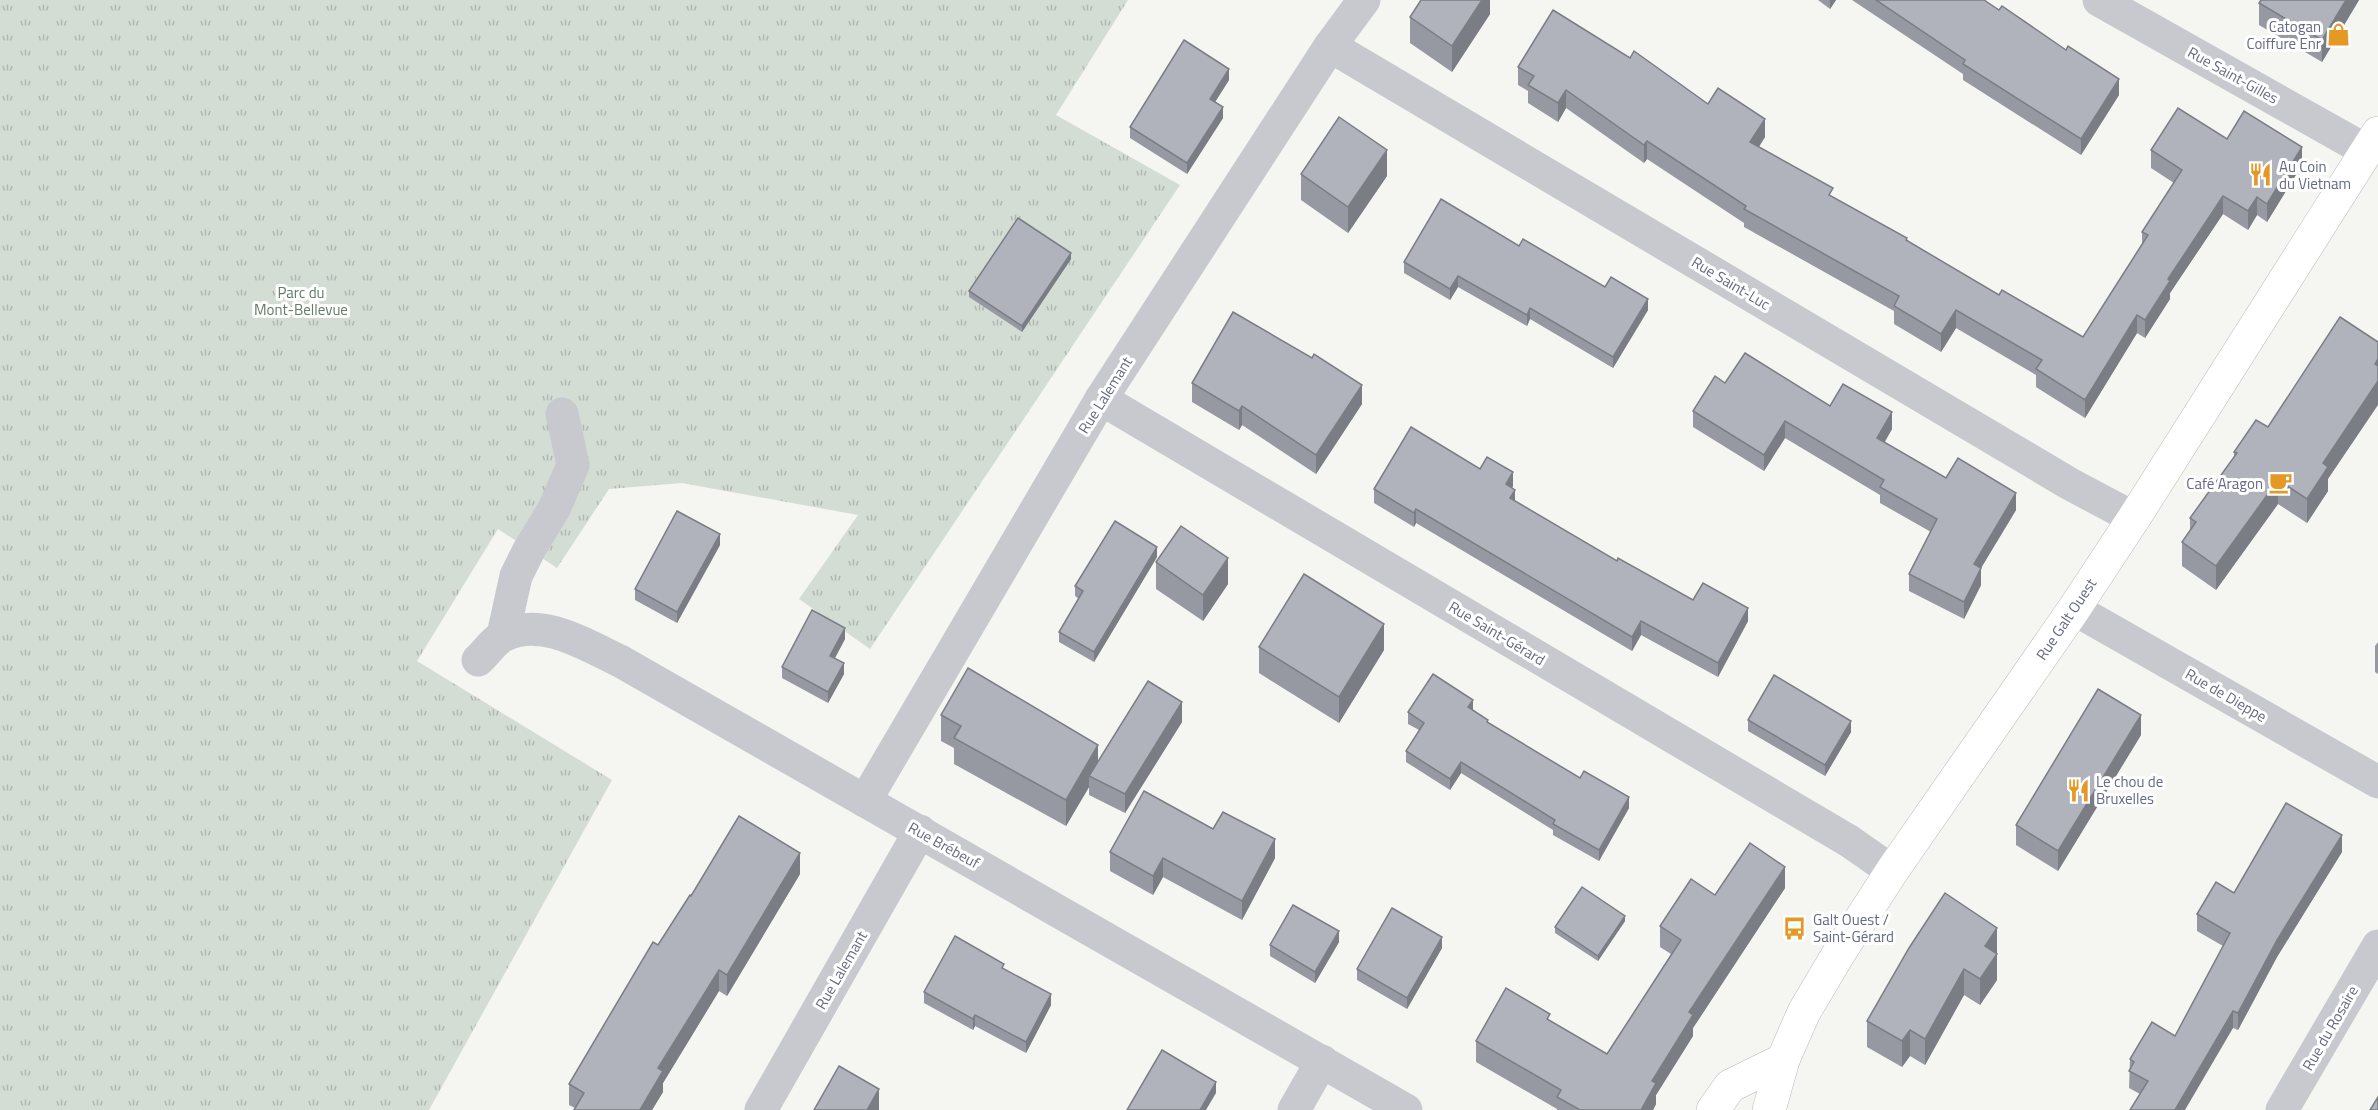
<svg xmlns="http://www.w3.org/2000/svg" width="2378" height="1110" viewBox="0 0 2378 1110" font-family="'Titillium Web',sans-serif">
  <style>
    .park { fill: url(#park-tufts) }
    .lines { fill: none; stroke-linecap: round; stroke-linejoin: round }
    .major-casing { stroke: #b8babf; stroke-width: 34 }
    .minor { stroke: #c8c9ce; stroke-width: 33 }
    .major { stroke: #fff; stroke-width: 33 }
    .wall { fill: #9799a2 }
    .shaded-wall { fill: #7b7d84 }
    .building { fill: #b0b2bc; stroke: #7b7d84; stroke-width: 1.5 }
    .labels { text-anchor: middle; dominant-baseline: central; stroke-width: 6; stroke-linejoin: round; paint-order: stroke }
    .poi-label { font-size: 15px; fill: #656a84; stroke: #fff; text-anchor: start }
    .street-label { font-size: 15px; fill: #656a84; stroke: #fff }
    .park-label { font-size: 15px; fill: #647b68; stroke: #fff }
  </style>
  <defs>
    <pattern id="park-tufts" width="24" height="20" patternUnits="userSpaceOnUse" patternTransform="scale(1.5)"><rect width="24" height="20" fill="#d4ddd4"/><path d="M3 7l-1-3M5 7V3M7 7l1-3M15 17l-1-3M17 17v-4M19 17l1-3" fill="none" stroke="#b0b7b2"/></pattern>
  </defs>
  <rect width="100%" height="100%" fill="#f5f6f2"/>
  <!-- park -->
  <polygon class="park" points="0,0 1128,0 1056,115 1180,185 870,649 799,599 858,515 682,483 609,489 557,568 498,529 417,661 612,780 429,1110 0,1110"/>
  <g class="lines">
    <defs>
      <g id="major">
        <polyline points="1713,1110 1730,1086 1783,1060"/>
        <polyline points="1769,1110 1783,1060 1804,1012 1839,953 1892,871 2074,609 2134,518 2378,133"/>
      </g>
    </defs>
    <!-- major casing -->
    <use href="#major" class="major-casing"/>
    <!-- minor -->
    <g class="minor">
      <polyline points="2099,0 2367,151"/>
      <polyline points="1330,46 2070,484 2134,518"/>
      <polyline points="1101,399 1849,841 1892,871"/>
      <polyline points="2074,609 2378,782"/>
      <polyline points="503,635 516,576 529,550 554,509 573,465 562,414"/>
      <path d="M478 660C486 653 495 639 505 635 543 617 586 645 620 661L1406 1110"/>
      <polyline points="865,801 1101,399 1330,46 1364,0"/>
      <polyline points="761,1110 920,831"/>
      <polyline points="1294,1110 1322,1061"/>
      <polyline points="2282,1110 2378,946"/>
    </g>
    <!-- major -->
    <use href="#major" class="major"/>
  </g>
  <!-- wall -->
  <g class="wall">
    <polygon points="1490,0 1490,14 1452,72 1410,43 1410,17"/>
    <polygon points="1818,0 1836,0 1830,9"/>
    <polygon points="1852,0 1984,0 2119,95 2081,155 1963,80 1963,74"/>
    <polygon points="2359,0 2322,62 2259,25 2259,3"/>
    <polygon points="1630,58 1765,137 1759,147 1833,197 1999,295 2083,337 2142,244 2142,232 2174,183 2151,168 2151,150 2227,139 2302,165 2267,222 2257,215 2248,230 2223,214 2170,293 2170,299 2145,338 2137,333 2085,418 2036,387 2036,375 1956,328 1941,352 1894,324 1894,311 1744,227 1744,223 1647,159 1644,163 1566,108 1558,122 1528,103 1528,91 1518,85 1518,67"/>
    <polygon points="1229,80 1215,102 1223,118 1187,174 1130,138 1130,127"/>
    <polygon points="1301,174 1387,176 1348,233 1301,200"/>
    <polygon points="1519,246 1605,287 1648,310 1613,368 1530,319 1527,326 1458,287 1450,300 1404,273 1404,262"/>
    <polygon points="1071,259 1022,332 969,297 969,291"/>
    <polygon points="1192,383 1362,404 1316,474 1242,425 1239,430 1192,402"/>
    <polygon points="1725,383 1892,429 1885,442 1946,478 2016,510 1981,568 1981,585 1964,619 1909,591 1909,574 1931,532 1880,503 1880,495 1785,438 1764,471 1693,427 1693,411"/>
    <polygon points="2234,452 2328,479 2328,491 2307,523 2278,504 2216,590 2182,566 2182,542 2190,530 2190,518 2234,457"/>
    <polygon points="1480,469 1513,486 1512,488 1515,501 1617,561 1693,600 1748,621 1718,677 1641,635 1632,651 1416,523 1414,527 1374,503 1374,489"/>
    <polygon points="720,545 677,623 635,600 635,589"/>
    <polygon points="1157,557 1094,662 1059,642 1059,632 1079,599 1075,596 1075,586"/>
    <polygon points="1156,562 1228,584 1203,621 1156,589"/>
    <polygon points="845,639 835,658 844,674 828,703 782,678 782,667"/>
    <polygon points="2378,642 2378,674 2375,672 2375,646"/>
    <polygon points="1259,647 1384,650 1339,723 1259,673"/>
    <polygon points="1473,710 1488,722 1629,808 1599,861 1553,835 1553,830 1461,773 1450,790 1406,762 1406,751 1419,730 1408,724 1408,712"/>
    <polygon points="941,715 1098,761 1182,722 1125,813 1089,795 1089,787 1066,826 954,764 954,748 941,741"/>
    <polygon points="1748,720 1851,732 1825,776 1748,731"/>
    <polygon points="2141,735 2058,871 2016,845 2016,825"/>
    <polygon points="1213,829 1275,858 1242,920 1163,877 1153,895 1110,871 1110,852"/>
    <polygon points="2342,852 2277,957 2238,1030 2233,1028 2140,1094 2129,1088 2130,1059 2175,1036 2223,946 2197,931 2197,914 2234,893"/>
    <polygon points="800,874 727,996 719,991 663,1083 663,1092 652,1110 574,1110 575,1108 569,1105 569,1084 658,945"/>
    <polygon points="1785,888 1693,1028 1693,1036 1656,1095 1656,1104 1653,1110 1557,1110 1557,1109 1476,1062 1476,1041 1550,1021 1607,1054 1671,954 1660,947 1660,926 1715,895"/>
    <polygon points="1625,921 1598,961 1555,933 1555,927"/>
    <polygon points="1997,928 1997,980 1980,1005 1964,995 1925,1065 1910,1056 1902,1067 1867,1047 1867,1021"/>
    <polygon points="1339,942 1315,983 1270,956 1270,945"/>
    <polygon points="1442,948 1407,1009 1357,980 1357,969"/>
    <polygon points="1004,969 1051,1005 1026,1053 975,1026 973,1030 924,1003 924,992"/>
  </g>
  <!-- shaded-wall -->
  <g class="shaded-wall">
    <polygon points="1482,0 1490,0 1490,14 1452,72 1452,46"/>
    <polygon points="1830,0 1836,0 1830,9"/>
    <polygon points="2346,0 2359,0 2322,62 2322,40"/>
    <polygon points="1229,69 1229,80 1210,110 1210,99"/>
    <polygon points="2119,79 2119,95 2081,155 2081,139"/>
    <polygon points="1566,90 1566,108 1558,122 1558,103"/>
    <polygon points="1223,107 1223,118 1187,174 1187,163"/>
    <polygon points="1765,119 1765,137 1750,160 1750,142"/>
    <polygon points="1647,141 1647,159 1644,163 1644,145"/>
    <polygon points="2302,147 2302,165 2267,222 2267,204"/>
    <polygon points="1387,150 1387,176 1348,233 1348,207"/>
    <polygon points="2223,196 2223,214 2170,293 2170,299 2145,338 2145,320 2168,279"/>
    <polygon points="2257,197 2257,215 2248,230 2248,211"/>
    <polygon points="1071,253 1071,259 1022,332 1022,326"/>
    <polygon points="1458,276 1458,287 1450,300 1450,289"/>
    <polygon points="1648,299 1648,310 1613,368 1613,357"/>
    <polygon points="1530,308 1530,319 1527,326 1527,315"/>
    <polygon points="1956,310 1956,328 1941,352 1941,334"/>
    <polygon points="2137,315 2137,333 2085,418 2085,400"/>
    <polygon points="2378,359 2378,405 2328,479 2328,491 2307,523 2307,499 2323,463"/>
    <polygon points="1362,385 1362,404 1316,474 1316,455"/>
    <polygon points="1242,406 1242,425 1239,430 1239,411"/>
    <polygon points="1892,412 1892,429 1877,454 1877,438"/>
    <polygon points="1785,421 1785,438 1764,471 1764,455"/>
    <polygon points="1513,472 1513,486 1506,498 1506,484"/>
    <polygon points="2278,480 2278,504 2216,590 2216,566"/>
    <polygon points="1515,490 1515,503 1510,498"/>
    <polygon points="2016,493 2016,510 1981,568 1981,585 1964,619 1964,602 1974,564"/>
    <polygon points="1416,509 1416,523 1414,527 1414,513"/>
    <polygon points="720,534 720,545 677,623 677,612"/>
    <polygon points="1157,547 1157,557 1094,662 1094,652"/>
    <polygon points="1228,558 1228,584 1203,621 1203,595"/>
    <polygon points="1748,608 1748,621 1718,677 1718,663"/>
    <polygon points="1641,621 1641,635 1632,651 1632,637"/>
    <polygon points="1384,624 1384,650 1339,723 1339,697"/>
    <polygon points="845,628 845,639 830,667 830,656"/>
    <polygon points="844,663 844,674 828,703 828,692"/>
    <polygon points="1473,700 1473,711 1468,707"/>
    <polygon points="1182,702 1182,722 1125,813 1125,794"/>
    <polygon points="2141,715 2141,735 2058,871 2058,851"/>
    <polygon points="1851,721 1851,732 1825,776 1825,765"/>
    <polygon points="1098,745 1098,771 1089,776 1089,787 1066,826 1066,800"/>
    <polygon points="1461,762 1461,773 1450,790 1450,779"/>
    <polygon points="1629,797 1629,808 1599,861 1599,850"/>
    <polygon points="2342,835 2342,852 2277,957 2238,1030 2238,1013 2277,940"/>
    <polygon points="1275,839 1275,858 1242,920 1242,901"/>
    <polygon points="800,853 800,874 727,996 727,975"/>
    <polygon points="1163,858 1163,877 1153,895 1153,876"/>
    <polygon points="1785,867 1785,888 1693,1028 1693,1036 1656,1095 1656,1104 1653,1110 1641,1110 1652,1081 1689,1012"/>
    <polygon points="1625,916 1625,921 1598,961 1598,956"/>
    <polygon points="1997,928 1997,954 1985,946"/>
    <polygon points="1339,931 1339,942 1315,983 1315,972"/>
    <polygon points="1442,937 1442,948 1407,1009 1407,998"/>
    <polygon points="1997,954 1997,980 1980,1005 1980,979"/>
    <polygon points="1964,969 1964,995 1925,1065 1925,1039"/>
    <polygon points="719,970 719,991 663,1083 663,1092 652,1110 640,1110 658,1068"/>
    <polygon points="1051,994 1051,1005 1026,1053 1026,1042"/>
    <polygon points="2233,1011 2233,1028 2185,1110 2175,1110"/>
    <polygon points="975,1015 975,1026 973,1030 973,1019"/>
    <polygon points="1910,1030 1910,1056 1902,1067 1902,1041"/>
    <polygon points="1216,1082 1216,1093 1206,1110 1200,1110"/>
    <polygon points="879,1089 879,1110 867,1110"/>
  </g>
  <!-- building -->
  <g class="building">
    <polygon points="1421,0 1482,0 1452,46 1410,17"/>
    <polygon points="1876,0 1984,0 1999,10 2002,6 2066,50 2068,46 2119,79 2081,139 1963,64 1965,60"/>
    <polygon points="2261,0 2346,0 2322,40 2259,3"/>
    <polygon points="1553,10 1630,58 1634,51 1708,104 1718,88 1765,119 1750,142 1833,188 1829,195 1907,238 1906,240 1999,295 2002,290 2083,337 2148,235 2142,232 2182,170 2151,150 2178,108 2227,139 2244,111 2302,147 2267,204 2257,197 2248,211 2223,196 2168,279 2170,281 2145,320 2137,315 2085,400 2036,369 2042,360 1956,310 1941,334 1894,306 1899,296 1744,209 1746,206 1647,141 1644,145 1566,90 1558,103 1528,85 1534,76 1518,67"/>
    <polygon points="1184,40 1229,69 1210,99 1223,107 1187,163 1130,127"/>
    <polygon points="1339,117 1387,150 1348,207 1301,174"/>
    <polygon points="1441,199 1519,246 1523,239 1605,287 1611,277 1648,299 1613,357 1530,308 1527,315 1458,276 1450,289 1404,262"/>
    <polygon points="1018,218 1071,253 1022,326 969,291"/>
    <polygon points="1233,312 1312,358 1314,354 1362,385 1316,455 1242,406 1239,411 1192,383"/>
    <polygon points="2340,317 2378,342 2378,359 2375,364 2378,366 2378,381 2323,463 2328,467 2307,499 2278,480 2216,566 2182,542 2196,522 2190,518 2237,453 2234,452 2256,420 2268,427"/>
    <polygon points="1745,353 1830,406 1843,384 1892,412 1877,438 1946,478 1958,458 2016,493 1974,564 1981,568 1964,602 1909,574 1937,519 1880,487 1884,480 1785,421 1764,455 1693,411 1715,376 1725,383"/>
    <polygon points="1411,427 1480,469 1487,457 1513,472 1506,484 1515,490 1510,498 1617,561 1618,558 1693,600 1703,583 1748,608 1718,663 1641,621 1632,637 1416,509 1414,513 1374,489"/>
    <polygon points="677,511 720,534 677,612 635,589"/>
    <polygon points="1115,521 1157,547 1094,652 1059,632 1083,591 1075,586"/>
    <polygon points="1181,526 1228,558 1203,595 1156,562"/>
    <polygon points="1304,574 1384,624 1339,697 1259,647"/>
    <polygon points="812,610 845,628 830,656 844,663 828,692 782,667"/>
    <polygon points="968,668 1098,745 1066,800 954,738 961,726 941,715"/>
    <polygon points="1433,674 1473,700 1468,707 1488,720 1487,722 1580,778 1584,771 1629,797 1599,850 1553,824 1555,820 1461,762 1450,779 1406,751 1424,723 1408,712"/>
    <polygon points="1774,675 1851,721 1825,765 1748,720"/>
    <polygon points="1148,681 1182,702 1125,794 1089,776"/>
    <polygon points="2098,689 2141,715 2058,851 2016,825"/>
    <polygon points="1144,791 1213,829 1223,812 1275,839 1242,901 1163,858 1153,876 1110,852"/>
    <polygon points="2286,803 2342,835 2277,940 2238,1013 2233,1011 2175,1110 2130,1110 2148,1081 2129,1071 2134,1062 2130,1059 2152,1022 2175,1036 2230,933 2197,914 2216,882 2234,893"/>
    <polygon points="739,816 800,853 727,975 719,970 658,1068 663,1071 640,1110 574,1110 584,1093 569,1084 653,942 658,945 690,895 691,896"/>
    <polygon points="1750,843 1785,867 1689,1012 1693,1015 1652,1081 1656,1083 1641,1110 1580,1110 1557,1097 1561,1090 1476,1041 1506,988 1550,1014 1547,1019 1607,1054 1681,940 1660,926 1691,879 1715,895"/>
    <polygon points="1582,887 1625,916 1598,956 1555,927"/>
    <polygon points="1945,893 1997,928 1985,946 1997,954 1980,979 1964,969 1925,1039 1910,1030 1902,1041 1867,1021 1909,948"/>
    <polygon points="1293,905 1339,931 1315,972 1270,945"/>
    <polygon points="1392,908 1442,937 1407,998 1357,969"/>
    <polygon points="955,936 1004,964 1002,968 1051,994 1026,1042 975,1015 973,1019 924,992"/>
    <polygon points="1162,1050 1216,1082 1200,1110 1127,1110"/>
    <polygon points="839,1066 879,1089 867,1110 814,1110"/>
    <polygon points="2378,1097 2378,1110 2370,1110"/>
  </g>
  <!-- icons -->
  <defs>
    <symbol id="shop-bare" viewBox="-9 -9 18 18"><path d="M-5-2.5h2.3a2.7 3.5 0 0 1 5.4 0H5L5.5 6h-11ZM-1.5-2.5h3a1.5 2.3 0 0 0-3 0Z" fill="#e49924" stroke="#fff" stroke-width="2.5" paint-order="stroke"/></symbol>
    <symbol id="restaurant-bare" viewBox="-9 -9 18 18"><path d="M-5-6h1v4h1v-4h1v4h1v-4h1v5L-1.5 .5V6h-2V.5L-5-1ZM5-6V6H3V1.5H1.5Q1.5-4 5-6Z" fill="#e49924" stroke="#fff" stroke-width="2.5" paint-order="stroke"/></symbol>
    <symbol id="cafe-bare" viewBox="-9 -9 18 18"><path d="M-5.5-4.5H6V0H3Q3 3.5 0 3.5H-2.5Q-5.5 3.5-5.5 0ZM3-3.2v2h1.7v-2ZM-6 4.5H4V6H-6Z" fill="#e49924" stroke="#fff" stroke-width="2.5" paint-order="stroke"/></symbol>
    <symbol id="bus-bare" viewBox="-9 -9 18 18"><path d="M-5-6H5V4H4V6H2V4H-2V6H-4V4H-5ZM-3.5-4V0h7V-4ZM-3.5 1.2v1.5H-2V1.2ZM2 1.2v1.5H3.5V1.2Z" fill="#e49924" stroke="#fff" stroke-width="2.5" paint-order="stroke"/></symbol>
  </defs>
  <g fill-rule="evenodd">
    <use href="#shop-bare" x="2322" y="18" width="33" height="33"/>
    <use href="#restaurant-bare" x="2244" y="158" width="33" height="33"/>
    <use href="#cafe-bare" x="2264" y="466" width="33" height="33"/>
    <use href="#restaurant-bare" x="2062" y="774" width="33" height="33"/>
    <use href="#bus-bare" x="1778" y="912" width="33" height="33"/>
  </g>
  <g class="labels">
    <!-- poi labels -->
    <g class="poi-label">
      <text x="2321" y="26" text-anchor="end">Catogan<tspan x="2321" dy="17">Coiffure Enr</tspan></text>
      <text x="2279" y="166">Au Coin<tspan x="2279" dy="17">du Vietnam</tspan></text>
      <text x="2263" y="483" text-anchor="end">Café Aragon</text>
      <text x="2096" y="781">Le chou de<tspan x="2096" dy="17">Bruxelles</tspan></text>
      <text x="1813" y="919">Galt Ouest /<tspan x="1813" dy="17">Saint-Gérard</tspan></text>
    </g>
    <!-- street labels -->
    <g class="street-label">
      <text transform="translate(2233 75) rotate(29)">Rue Saint-Gilles</text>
      <text transform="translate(1731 283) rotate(31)">Rue Saint-Luc</text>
      <text transform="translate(1105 395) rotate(-58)">Rue Lalemant</text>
      <text transform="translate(2066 619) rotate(-56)">Rue Galt Ouest</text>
      <text transform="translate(1497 633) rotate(31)">Rue Saint-Gérard</text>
      <text transform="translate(2226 695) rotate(30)">Rue de Dieppe</text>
      <text transform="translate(944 845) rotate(29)">Rue Brébeuf</text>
      <text transform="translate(841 970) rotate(-60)">Rue Lalemant</text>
      <text transform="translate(2330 1028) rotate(-60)">Rue du Rosaire</text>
    </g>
    <!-- park labels -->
    <g class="park-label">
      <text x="301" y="292">Parc du<tspan x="301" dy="17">Mont-Bellevue</tspan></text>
    </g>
  </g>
</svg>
